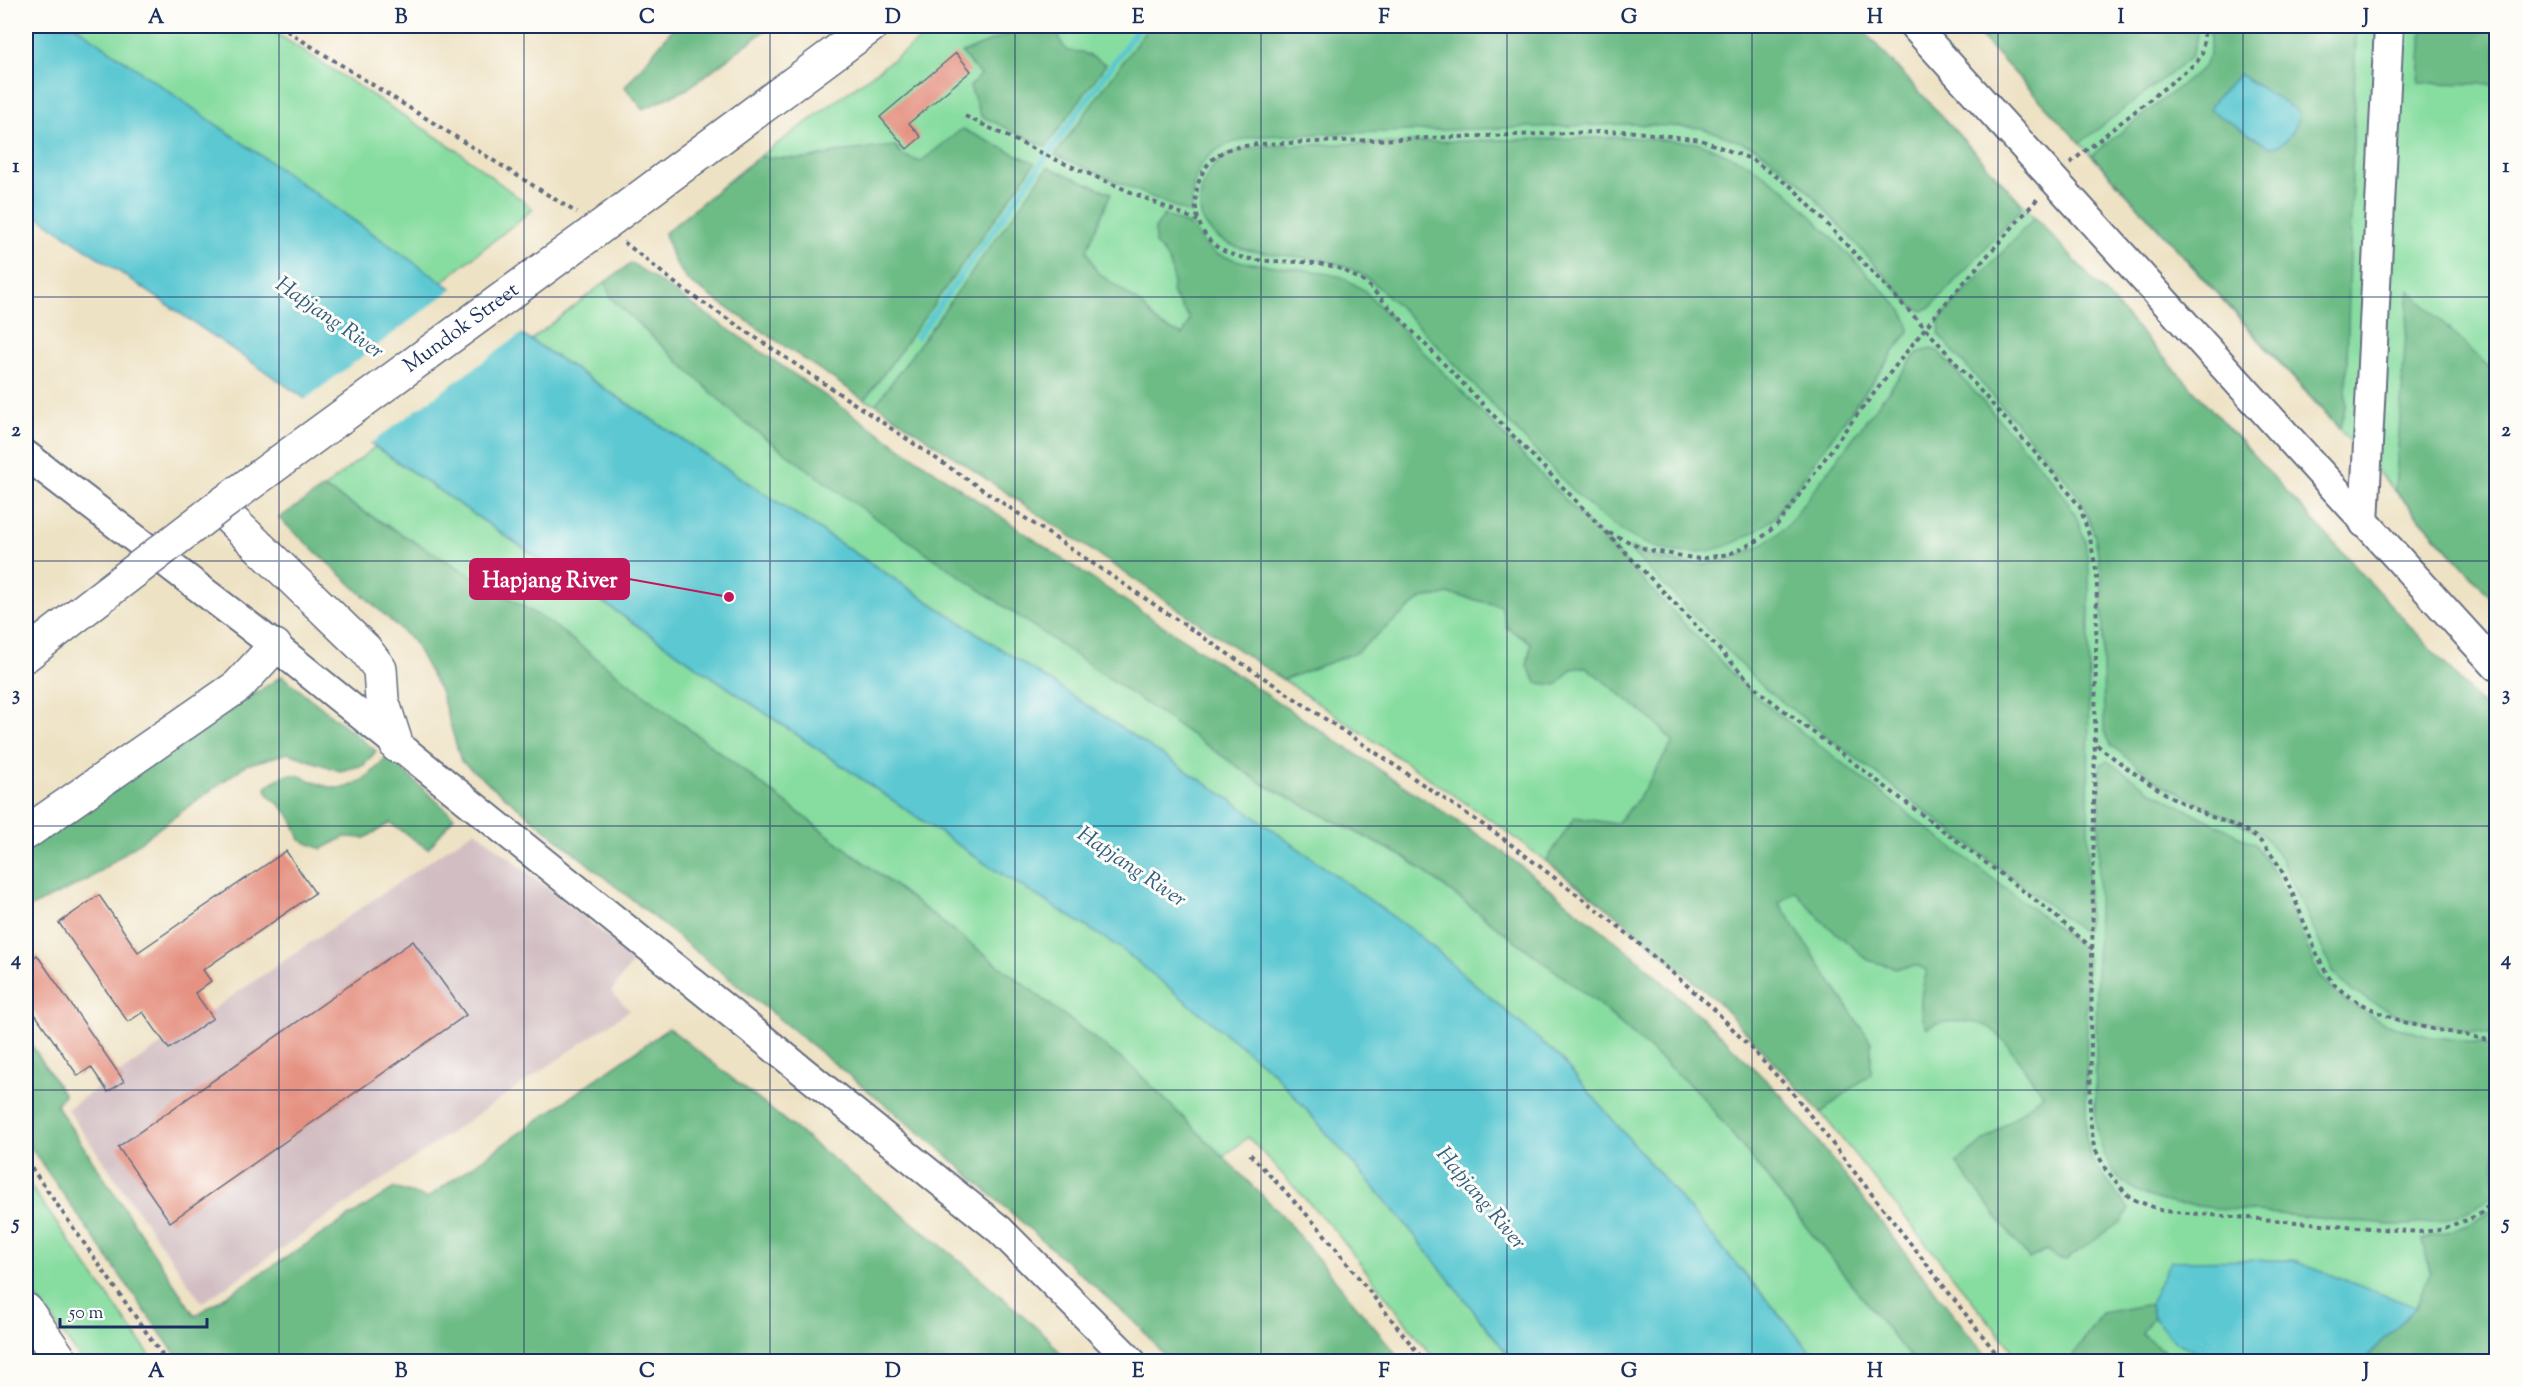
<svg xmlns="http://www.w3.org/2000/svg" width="2522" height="1387" viewBox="0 0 2522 1387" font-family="'Sorts Mill Goudy',serif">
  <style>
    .industrial { fill: #d2bec2 }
    .green { fill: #87dda0; stroke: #51867f; stroke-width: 1.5 }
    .forest { fill: #6dbc86; stroke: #447672; stroke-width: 1.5 }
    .water { fill: #5bc8d2; stroke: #3b7c98; stroke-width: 1.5 }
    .pier { fill: #eee2c4 }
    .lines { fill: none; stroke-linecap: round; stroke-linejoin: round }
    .stream { stroke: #5bc8d2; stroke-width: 6 }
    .building { fill: #e59282 }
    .tertiary-casing { stroke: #656e82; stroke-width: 32 }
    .secondary-casing { stroke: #656e82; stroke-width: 36 }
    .trunk-casing { stroke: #656e82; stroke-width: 36 }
    .path { stroke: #656e82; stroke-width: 4; stroke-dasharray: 4.5 4.5; stroke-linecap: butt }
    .tertiary { stroke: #fff; stroke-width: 28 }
    .secondary { stroke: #fff; stroke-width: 33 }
    .trunk { stroke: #fff; stroke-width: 33 }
    .secondary-bridge-casing { stroke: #656e82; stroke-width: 36; stroke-linecap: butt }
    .secondary-bridge { stroke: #fff; stroke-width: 33 }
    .grid { fill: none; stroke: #1b2f5e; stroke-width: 1.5; stroke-opacity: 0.55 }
    .labels { text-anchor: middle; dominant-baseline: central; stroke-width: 6; stroke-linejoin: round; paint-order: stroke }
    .street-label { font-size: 21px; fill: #1b2f5e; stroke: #fdfcf7 }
    .water-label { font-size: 22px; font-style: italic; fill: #2e5d81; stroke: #fdfcf7 }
    .leader { fill: none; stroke: #c2185b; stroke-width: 2 }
    .callout-dot { fill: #c2185b; stroke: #fdfcf7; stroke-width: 2 }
    .callout { fill: #c2185b; stroke: #c2185b; stroke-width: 2 }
    .callout-label { font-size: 22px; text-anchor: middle; font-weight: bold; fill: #fff }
    .neatline { fill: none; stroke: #1b2f5e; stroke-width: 2 }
    .grid-label { font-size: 20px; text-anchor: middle; font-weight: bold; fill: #1b2f5e }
  </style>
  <rect width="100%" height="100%" fill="#fdfcf7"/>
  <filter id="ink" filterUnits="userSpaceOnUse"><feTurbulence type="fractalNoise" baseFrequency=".0167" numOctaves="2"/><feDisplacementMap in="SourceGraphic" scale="12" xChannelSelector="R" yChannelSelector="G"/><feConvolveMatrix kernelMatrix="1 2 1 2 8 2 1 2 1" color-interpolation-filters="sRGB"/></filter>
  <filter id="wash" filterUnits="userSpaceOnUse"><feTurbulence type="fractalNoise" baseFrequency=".008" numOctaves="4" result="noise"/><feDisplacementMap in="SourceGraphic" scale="24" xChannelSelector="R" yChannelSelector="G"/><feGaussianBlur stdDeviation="1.35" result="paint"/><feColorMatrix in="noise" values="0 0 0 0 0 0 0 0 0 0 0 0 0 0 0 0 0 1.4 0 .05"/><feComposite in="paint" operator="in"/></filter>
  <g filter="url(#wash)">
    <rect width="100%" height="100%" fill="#eee2c4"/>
    <!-- industrial -->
    <polygon class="industrial" points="475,830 635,959 611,992 630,1010 202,1303 67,1109"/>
    <!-- green -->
    <g class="green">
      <polygon points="75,26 265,26 457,150 533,209 442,282"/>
      <polygon points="939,26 1859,26 2496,720 2496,1361 2021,1361 1821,1113 1719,1003 1624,921 1501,827 876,404 865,400 688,281 673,259 665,233 744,168"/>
      <polygon points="1971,26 2496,26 2496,603 2116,182"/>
      <polygon points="605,282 611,298 741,420 1263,784 1406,858 1595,1001 1701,1095 1913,1361 1819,1361 1560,1058 1421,937 1231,800 531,340"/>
      <polygon points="375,447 989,866 1119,947 1274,1073 1400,1217 1513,1361 1436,1361 1335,1231 1248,1137 1223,1157 1133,1068 549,622 324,488"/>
      <polygon points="26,1180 154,1361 82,1361 26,1282"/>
    </g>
    <!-- forest -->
    <g class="forest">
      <polygon points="675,26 771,26 687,89 643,109 625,87"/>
      <polygon points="1027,26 1060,26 1059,39 1067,51 1082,52 1106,64 1046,147 981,116 970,87 980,75 962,53"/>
      <path d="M1149 26H1859L2019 201 2021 209 1932 306 1923 311 1912 306 1801 183 1757 148 1702 128 1631 124 1259 136C1207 146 1192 161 1191 214L1055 155Z"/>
      <path d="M1971 26H2197C2197 38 2196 47 2190 58L2080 143Z"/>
      <polygon points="2210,26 2356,26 2346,404 2340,428 2092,155 2203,68 2210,55"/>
      <polygon points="2422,26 2496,26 2496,84 2419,83"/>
      <polygon points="962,129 1035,163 865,400 688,281 673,259 665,233 759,157 806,159 845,151 896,146 902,155 920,162"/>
      <path d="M1626 137 1700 143 1749 164 1787 191 1901 309 1908 322 1909 331 1774 518C1663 606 1589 508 1516 430 1468 380 1423 326 1371 281 1324 241 1235 271 1205 224 1191 202 1207 164 1229 154 1238 150 1250 149 1260 146Z"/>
      <path d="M1048 167 1111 193 1087 250 1096 271 1142 305 1160 325 1183 335 1190 319 1172 293C1176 273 1170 257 1155 244V229L1164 215 1191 226 1205 245 1216 254 1243 262 1315 271 1342 277 1364 290 1751 693 2083 948 2087 959 2086 1138 2092 1162 2129 1209 2122 1221 2066 1260 2056 1258 2046 1250 2029 1259 1956 1163 2043 1095C2028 1075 2013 1048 1994 1031 1983 1020 1940 1018 1927 1028 1916 1008 1922 990 1927 970L1918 966 1896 968 1868 960 1822 921 1795 891 1779 903 1871 1042V1073L1821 1113 1719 1003 1624 921 1546 861 1575 817 1616 824 1639 798 1673 742 1657 724 1586 667 1571 669 1557 685 1537 683 1527 666 1531 643 1507 628 1501 606 1450 594 1421 599 1355 653 1283 680 876 404Z"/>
      <polygon points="2035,217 2496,720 2496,1035 2440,1026 2397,1015 2351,991 2333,972 2280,856 2263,835 2158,782 2112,746 2104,731 2102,576 2095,537 2083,503 2064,477 1939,335 1940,319"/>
      <polygon points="632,263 1064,560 1499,849 1632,954 1710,1025 1784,1098 1990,1361 1913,1361 1701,1095 1595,1001 1406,858 1263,784 855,504 741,420 611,298 605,282"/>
      <polygon points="2409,290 2496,374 2496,603 2395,490"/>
      <path d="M1931 349 1938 351 2056 484 2075 514 2085 540 2089 571 2088 921 2085 929 2082 931 1764 688 1630 550 1632 548C1690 576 1737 567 1786 527L1917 353Z"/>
      <polygon points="324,488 549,622 1133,1068 1281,1214 1402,1361 1169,1361 1138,1325 936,1146 461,761 441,693 413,641 279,518"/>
      <polygon points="282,676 376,751 364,765 340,771 288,753 246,765 89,879 29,908 26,903 26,843"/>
      <path d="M387 756 454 817 428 849 390 823 365 838 345 837 322 849 300 840C296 829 293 818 284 809 277 801 268 799 266 788 298 757 309 790 341 788 360 786 376 770 387 756Z"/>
      <path d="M2107 761 2155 793 2255 844 2277 877 2320 977 2341 998 2384 1023 2427 1036 2481 1043 2496 1049 2495 1194C2463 1220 2428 1226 2388 1225L2176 1204C2123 1194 2102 1171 2095 1117L2100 769 2101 764Z"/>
      <polygon points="669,1028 963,1263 1046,1336 1067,1361 180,1361 26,1141 26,1036 64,1095 56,1105 195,1316 394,1188 427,1198"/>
      <polygon points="2496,1207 2496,1361 2362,1362 2416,1307 2430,1272 2422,1239 2469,1225"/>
      <polygon points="2150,1304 2153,1316 2142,1334 2176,1361 2080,1361 2074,1354 2102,1313"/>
    </g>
    <!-- water -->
    <g class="water">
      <polygon points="26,26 75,26 442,282 1231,800 1421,937 1560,1058 1819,1361 1513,1361 1400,1217 1274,1073 1119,947 989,866 26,208"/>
      <path d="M2239 74 2297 111C2301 125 2285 147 2270 147L2210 110 2212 103Z"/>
      <polygon points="2291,1260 2416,1307 2362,1362 2220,1361 2175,1342 2153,1316 2150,1304 2170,1261"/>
    </g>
    <!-- pier -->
    <polygon class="pier" points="455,287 524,332 368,445 303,401"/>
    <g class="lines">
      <!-- stream -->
      <polyline class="stream" points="917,337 1140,26"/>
    </g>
    <g id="blocks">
      <!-- building -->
      <g class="building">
        <polygon points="956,53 971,71 909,123 921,137 907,149 880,117"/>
        <polygon points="286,851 315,893 203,970 211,981 195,993 213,1018 169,1049 143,1012 128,1022 59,923 99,895 138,952"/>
        <polygon points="413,941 466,1015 170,1222 118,1147"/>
        <polygon points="37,955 124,1081 108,1092 91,1067 78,1076 26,1001 26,963"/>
      </g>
    </g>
  </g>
  <g filter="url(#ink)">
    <use href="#blocks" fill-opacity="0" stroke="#656e82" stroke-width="1.5"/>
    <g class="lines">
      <defs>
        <g id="tertiary">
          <polyline points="1914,26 2496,666"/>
          <polyline points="26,455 275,646 1000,1230 1132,1362"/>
          <polyline points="2364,523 2389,26"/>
        </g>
        <g id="secondary">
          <polyline points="591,234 871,26"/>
          <polyline points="218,507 365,649 380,669 382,700 397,746"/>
          <polyline points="26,655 80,613"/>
          <polyline points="26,833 238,686 275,646"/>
        </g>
        <polyline id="trunk" points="26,1310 62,1362"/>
      </defs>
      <!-- tertiary casing -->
      <use href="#tertiary" class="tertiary-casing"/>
      <!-- secondary casing -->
      <use href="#secondary" class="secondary-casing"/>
      <!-- trunk casing -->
      <use href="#trunk" class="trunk-casing"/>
      <!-- path -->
      <g class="path">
        <polyline points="279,26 577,213"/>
        <polyline points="965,116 1052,158 1198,221"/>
        <polyline points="2070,163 2197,62 2202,54 2205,26"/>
        <polyline points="624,242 680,287 1497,834 1622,929 1714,1009 1792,1092 2003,1362"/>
        <polyline points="1609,533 1648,550 1699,559 1729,554 1759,540 1780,522 1846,429 1937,313 2039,197"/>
        <path d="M2097 745C2130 771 2162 794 2200 812 2219 821 2245 826 2261 842 2283 864 2295 900 2307 930 2315 948 2321 967 2333 983 2342 993 2354 999 2366 1006 2413 1031 2447 1029 2496 1042"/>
        <path d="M2093 949 2051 912 1761 693 1367 284C1359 279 1351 274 1343 270 1305 254 1257 270 1220 249 1185 228 1188 166 1227 150 1236 146 1248 146 1258 144L1627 131 1701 140 1751 159 1793 188 1926 329 2060 481 2080 507 2090 538 2097 575 2090 1118 2094 1147 2106 1170 2130 1198 2163 1211 2419 1232 2439 1230 2469 1219 2480 1214 2496 1198"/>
        <polyline points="1250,1154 1321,1230 1425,1362"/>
        <polyline points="26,1160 167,1362"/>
      </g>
      <!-- tertiary -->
      <use href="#tertiary" class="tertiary"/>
      <!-- secondary -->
      <use href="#secondary" class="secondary"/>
      <!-- trunk -->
      <use href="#trunk" class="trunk"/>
      <defs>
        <g id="secondary-bridge">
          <path id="s1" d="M80 613 218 507 591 234"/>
        </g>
      </defs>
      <!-- secondary-bridge casing -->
      <use href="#secondary-bridge" class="secondary-bridge-casing"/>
      <!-- secondary-bridge -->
      <use href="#secondary-bridge" class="secondary-bridge"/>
    </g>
  </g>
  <!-- grid -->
  <path class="grid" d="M279 26V1362M524 26V1362M770 26V1362M1015 26V1362M1261 26V1362M1507 26V1362M1752 26V1362M1998 26V1362M2243 26V1362M26 297H2496M26 561H2496M26 826H2496M26 1090H2496"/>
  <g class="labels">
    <!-- street labels -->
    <g class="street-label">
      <text stroke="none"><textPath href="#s1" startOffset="476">Mundok Street</textPath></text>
    </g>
    <!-- water labels -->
    <g class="water-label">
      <text transform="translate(329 319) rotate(35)">Hapjang River</text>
      <text transform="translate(1131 868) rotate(34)">Hapjang River</text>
      <text transform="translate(1480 1199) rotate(50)">Hapjang River</text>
    </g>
  </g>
  <!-- callouts -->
  <path class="leader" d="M729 597L629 579"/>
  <circle class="callout-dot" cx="729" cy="597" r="6"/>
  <rect class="callout" x="470" y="559" width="159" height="40" rx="6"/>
  <g class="callout-label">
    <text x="550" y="587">Hapjang River</text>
  </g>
  <!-- margin -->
  <rect width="2522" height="1387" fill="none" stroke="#fdfcf7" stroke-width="66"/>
  <!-- scale -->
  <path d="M60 1318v9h147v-9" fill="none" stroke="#1b2f5e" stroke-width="3"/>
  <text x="69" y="1318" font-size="18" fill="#1b2f5e" stroke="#fdfcf7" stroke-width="4.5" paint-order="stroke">50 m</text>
  <rect x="33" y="33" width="2456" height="1321" class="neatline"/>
  <g class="grid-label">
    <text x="156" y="23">A</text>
    <text x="401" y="23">B</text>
    <text x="647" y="23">C</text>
    <text x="893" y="23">D</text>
    <text x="1138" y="23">E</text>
    <text x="1384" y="23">F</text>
    <text x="1629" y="23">G</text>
    <text x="1875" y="23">H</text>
    <text x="2121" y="23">I</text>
    <text x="2366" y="23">J</text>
    <text x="16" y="172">1</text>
    <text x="2506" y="172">1</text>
    <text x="16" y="436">2</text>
    <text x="2506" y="436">2</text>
    <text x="16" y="700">3</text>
    <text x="2506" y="700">3</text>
    <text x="16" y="965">4</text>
    <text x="2506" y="965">4</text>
    <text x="16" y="1229">5</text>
    <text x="2506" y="1229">5</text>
    <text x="156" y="1377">A</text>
    <text x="401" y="1377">B</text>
    <text x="647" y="1377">C</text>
    <text x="893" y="1377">D</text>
    <text x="1138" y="1377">E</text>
    <text x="1384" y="1377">F</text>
    <text x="1629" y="1377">G</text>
    <text x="1875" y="1377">H</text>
    <text x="2121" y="1377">I</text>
    <text x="2366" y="1377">J</text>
  </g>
</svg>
